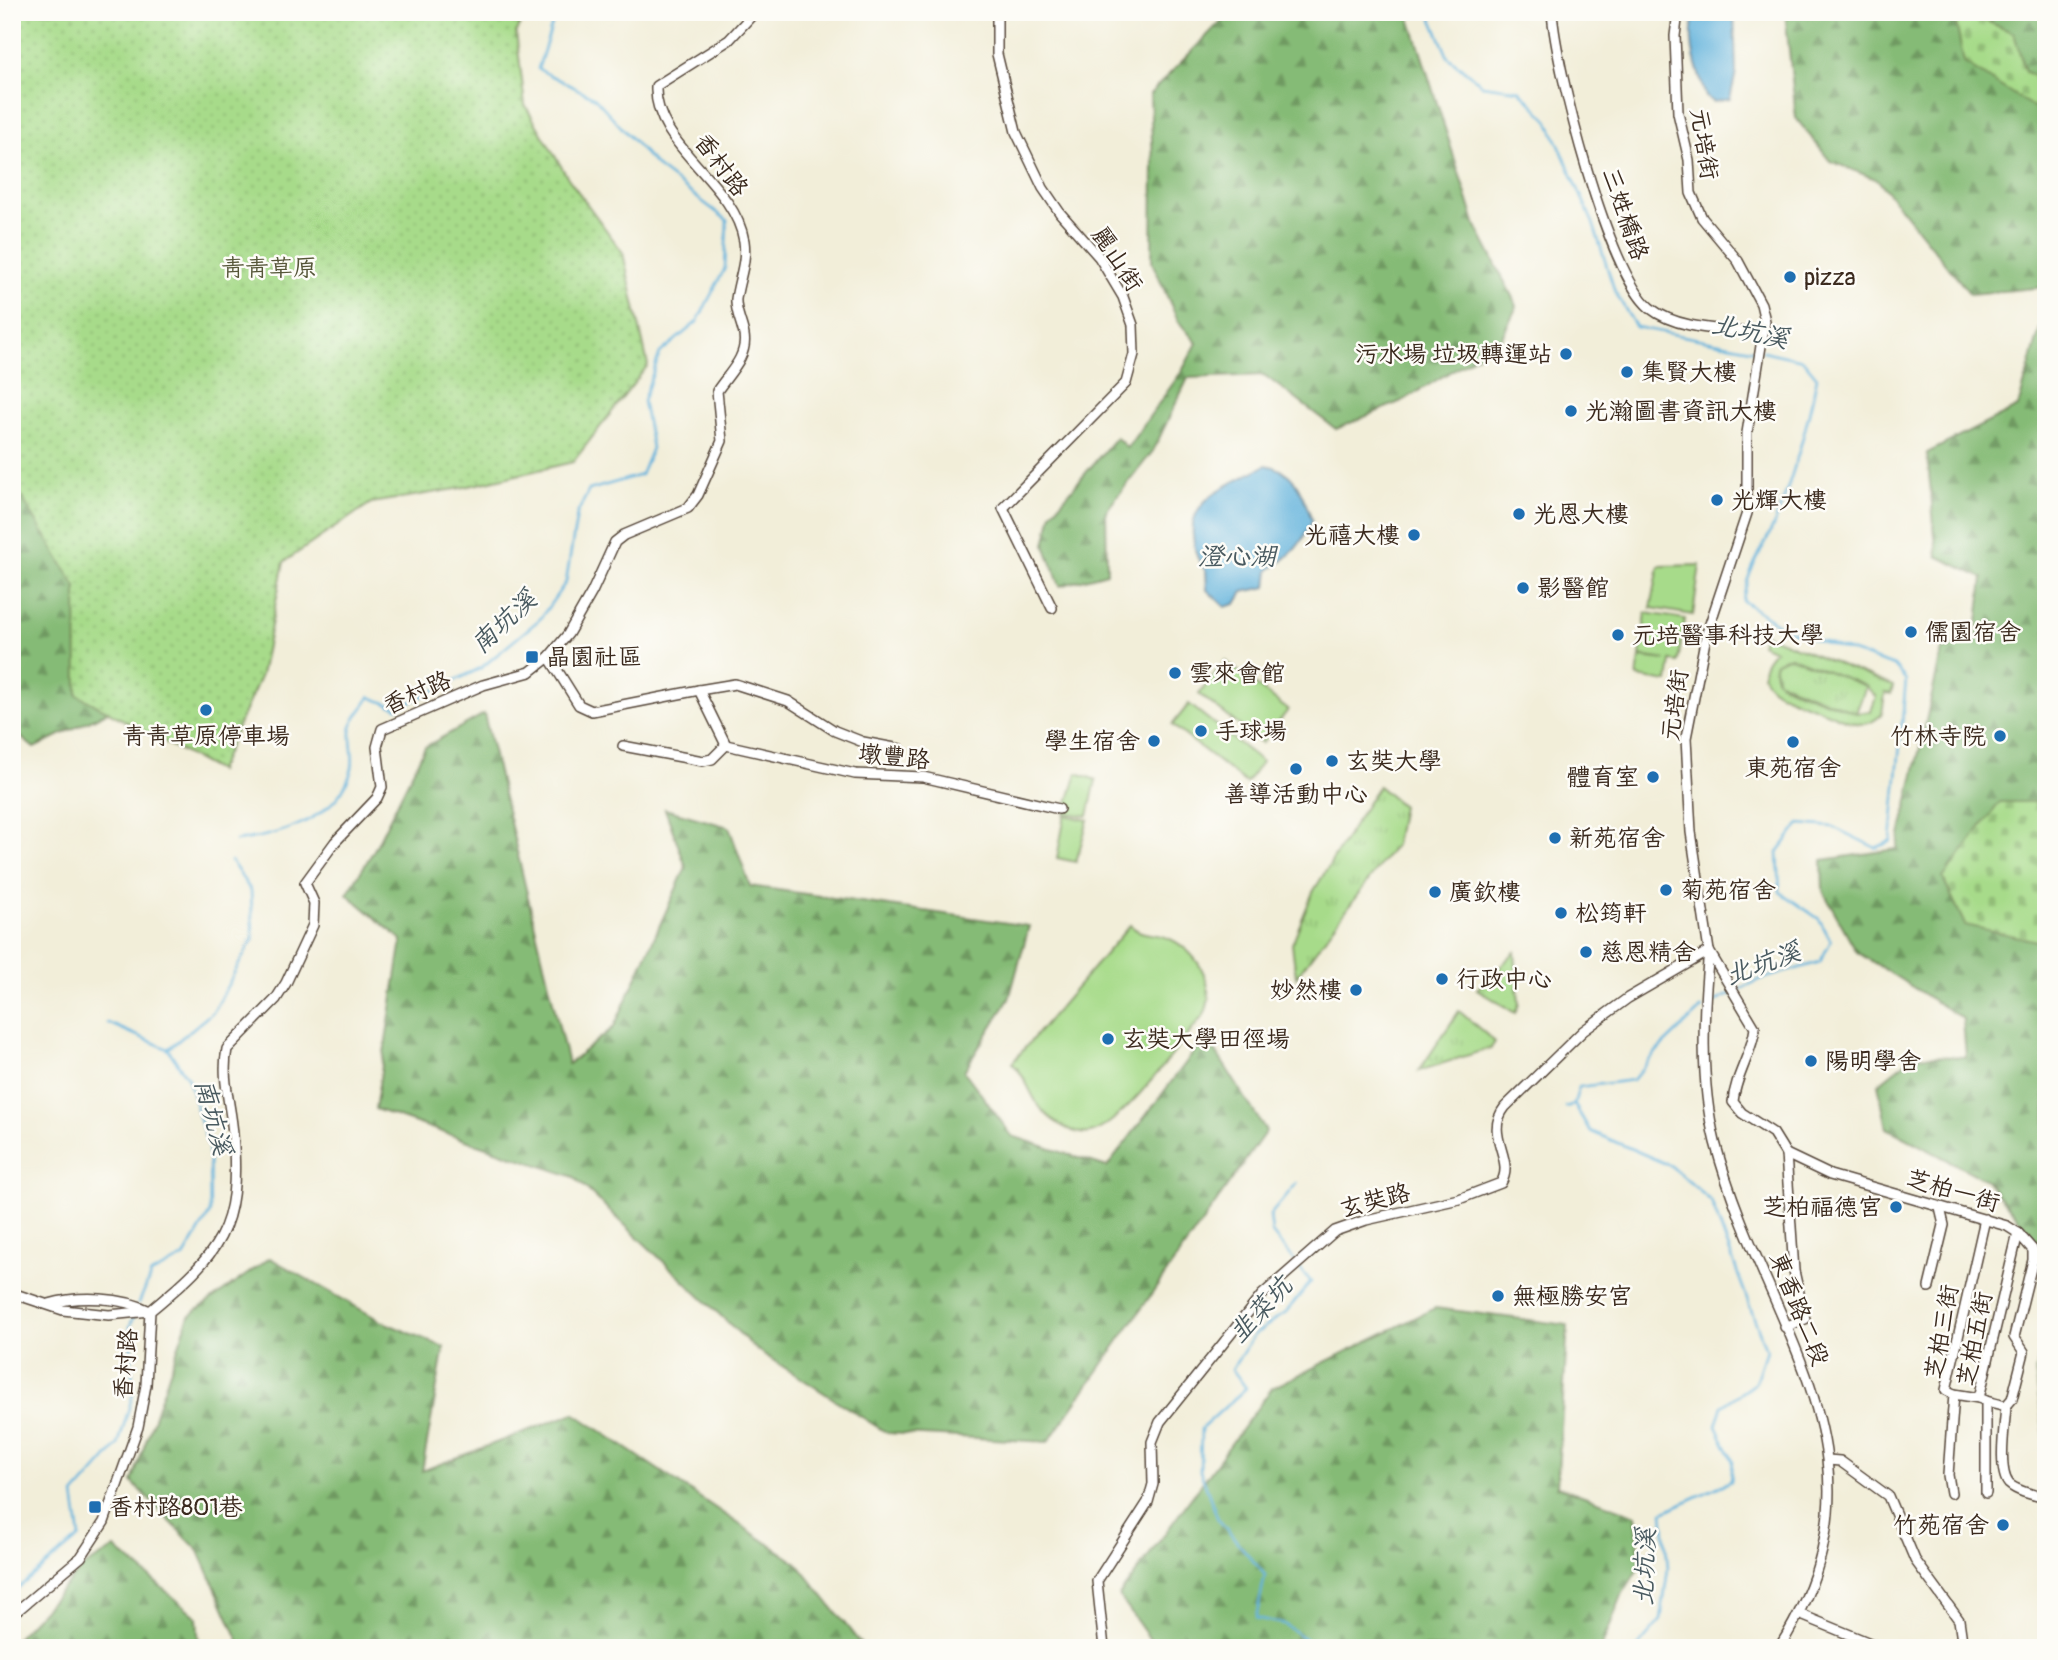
<svg xmlns="http://www.w3.org/2000/svg" width="2058" height="1660" viewBox="0 0 2058 1660" font-family="Pangolin,'LXGW WenKai TC',sans-serif">
  <style>
    .grass { fill: url(#grass-tufts); stroke: #718254; stroke-width: 2 }
    .forest { fill: url(#forest-firs); stroke: #60724a; stroke-width: 2 }
    .cemetery { fill: url(#cemetery-stones); stroke: #718254; stroke-width: 2 }
    .park { fill: url(#park-dots); stroke: #718254; stroke-width: 2 }
    .garden { fill: #a7db8a; stroke: #718254; stroke-width: 2; fill-rule: evenodd }
    .water { fill: #62b2dc; stroke: #4e6e7d; stroke-width: 2 }
    .lines { fill: none; stroke-linecap: round; stroke-linejoin: round }
    .stream { stroke: #62b2dc; stroke-width: 2.5 }
    .minor-casing { stroke: #56473a; stroke-width: 12 }
    .minor { stroke: #fff; stroke-width: 9 }
    .poi-dot { fill: #1f6fb2; stroke: #fdfcf7; stroke-width: 2.5 }
    .labels { text-anchor: middle; dominant-baseline: central; stroke-width: 5; stroke-linejoin: round; paint-order: stroke }
    .street-label { font-size: 24px; fill: #3b2a1e; stroke: #fdfcf7 }
    .park-label { font-size: 24px; fill: #565639; stroke: #fdfcf7 }
    .poi-label { font-size: 24px; fill: #3b2a1e; stroke: #fdfcf7; text-anchor: start }
    .water-label { font-size: 26px; font-style: italic; fill: #495a60; stroke: #fdfcf7 }
  </style>
  <defs>
    <pattern id="grass-tufts" width="24" height="20" patternUnits="userSpaceOnUse" patternTransform="scale(1.75)"><rect width="24" height="20" fill="#a7db8a"/><path d="M3 7l-1-3M5 7V3M7 7l1-3M15 17l-1-3M17 17v-4M19 17l1-3" fill="none" stroke="#91bc77"/></pattern>
    <pattern id="forest-firs" width="22" height="20" patternUnits="userSpaceOnUse" patternTransform="scale(1.75)"><rect width="22" height="20" fill="#85bb76"/><path d="M5 1l3.5 6h-7zM16 11l3.5 6h-7z" fill="#6e9860"/></pattern>
    <pattern id="cemetery-stones" width="16" height="16" patternUnits="userSpaceOnUse" patternTransform="scale(1.75)"><rect width="16" height="16" fill="#a7db8a"/><path d="M2 7V4a2 2 0 0 1 4 0v3zM10 15v-3a2 2 0 0 1 4 0v3z" fill="#91bc77"/></pattern>
    <pattern id="park-dots" width="8" height="8" patternUnits="userSpaceOnUse" patternTransform="scale(1.75)"><rect width="8" height="8" fill="#a7db8a"/><path d="M2 2h.1M6 6h.1" fill="none" stroke="#91bc77" stroke-width="1.8" stroke-linecap="round"/></pattern>
  </defs>
  <rect width="100%" height="100%" fill="#fdfcf7"/>
  <filter id="ink" filterUnits="userSpaceOnUse"><feTurbulence type="fractalNoise" baseFrequency=".0143" numOctaves="2"/><feDisplacementMap in="SourceGraphic" scale="14" xChannelSelector="R" yChannelSelector="G"/><feConvolveMatrix kernelMatrix="1 2 1 2 8 2 1 2 1" color-interpolation-filters="sRGB"/></filter>
  <filter id="wash" filterUnits="userSpaceOnUse"><feTurbulence type="fractalNoise" baseFrequency=".00686" numOctaves="4" result="noise"/><feDisplacementMap in="SourceGraphic" scale="28" xChannelSelector="R" yChannelSelector="G"/><feGaussianBlur stdDeviation="1.57" result="paint"/><feColorMatrix in="noise" values="0 0 0 0 0 0 0 0 0 0 0 0 0 0 0 0 0 1.4 0 .05"/><feComposite in="paint" operator="in"/></filter>
  <g filter="url(#wash)">
    <rect width="100%" height="100%" fill="#f2eed9"/>
    <!-- grass -->
    <g class="grass">
      <polygon points="1789,656 1866,686 1856,713 1778,681 1774,668 1776,662"/>
      <polygon points="1378,786 1402,806 1395,845 1296,977 1292,944 1313,892"/>
      <polygon points="1515,952 1519,1004 1515,1013 1477,989"/>
      <polygon points="1459,1011 1495,1042 1491,1048 1419,1071"/>
    </g>
    <!-- forest -->
    <g class="forest">
      <polygon points="1230,12 1408,12 1476,226 1517,306 1500,341 1404,400 1336,429 1264,375 1188,378 1153,451 1106,511 1107,573 1060,586 1045,545 1052,513 1116,437 1127,448 1182,371 1197,343 1178,321 1152,262 1153,164 1150,94"/>
      <polygon points="1785,12 2046,12 2046,287 1970,294 1878,180 1830,161 1796,118"/>
      <polygon points="2046,307 2046,1251 1986,1180 1887,1128 1878,1084 1913,1056 1966,1057 1963,1019 1857,952 1823,891 1822,860 1897,849 1942,650 1976,641 1983,578 1937,556 1927,453 2018,407"/>
      <polygon points="12,337 135,698 34,748 12,730"/>
      <polygon points="484,714 568,1064 614,1027 686,867 665,809 729,827 750,886 1029,926 1009,999 964,1071 1012,1136 1107,1167 1206,1036 1266,1131 1048,1442 887,1433 757,1350 574,1177 375,1109 402,940 347,894 374,850 425,747"/>
      <polygon points="270,1258 383,1322 444,1347 422,1471 574,1413 797,1563 864,1648 242,1648 199,1551 132,1482 189,1316"/>
      <polygon points="1435,1308 1568,1325 1557,1486 1636,1515 1640,1566 1623,1593 1601,1648 1156,1648 1119,1596 1272,1388"/>
      <polygon points="2046,1326 2046,1447 2035,1371"/>
      <polygon points="115,1548 197,1617 199,1648 12,1648 12,1643 82,1568"/>
    </g>
    <!-- cemetery -->
    <g class="cemetery">
      <polygon points="1954,12 1965,12 2014,33 2025,72 2046,80 2046,137 2041,134 2038,110 1964,63"/>
      <polygon points="2000,802 2046,802 2046,943 1965,925 1943,878"/>
    </g>
    <!-- park -->
    <polygon class="park" points="12,12 526,12 516,32 525,105 568,178 623,253 648,365 573,462 456,489 371,503 284,562 261,675 218,771 77,695 76,587 12,481"/>
    <!-- garden -->
    <g class="garden">
      <polygon points="1700,565 1693,615 1651,608 1659,566"/>
      <polygon points="1646,613 1685,619 1678,662 1671,661 1668,682 1637,677 1640,657 1666,660 1640,656"/>
      <path d="M1764 634 1893 686 1891 694 1885 693 1882 714C1877 719 1871 724 1863 724 1847 723 1830 713 1816 708 1790 698 1740 685 1775 650L1761 644ZM1789 656 1866 686 1876 697 1871 711 1856 713 1783 685C1775 679 1772 672 1776 662Z"/>
      <polygon points="1225,661 1288,710 1262,743 1199,694"/>
      <polygon points="1189,704 1262,762 1246,783 1172,725"/>
      <polygon points="1077,773 1096,780 1088,816 1065,813"/>
      <polygon points="1065,815 1088,820 1076,862 1057,858"/>
      <path d="M1130 925C1141 936 1150 932 1165 937 1195 947 1219 985 1204 1015 1179 1044 1124 1124 1090 1133 1076 1136 1057 1124 1047 1115 1030 1100 1028 1077 1012 1063Z"/>
    </g>
    <!-- water -->
    <g class="water">
      <path d="M1695 12H1734L1736 72 1730 99 1714 102 1706 97C1697 68 1686 42 1695 12Z"/>
      <path d="M1266 465C1296 470 1302 493 1312 520 1302 545 1291 556 1269 570L1267 587 1243 592 1236 604 1225 607 1207 590 1206 571C1196 559 1195 552 1193 536 1188 495 1237 482 1266 465Z"/>
    </g>
    <g class="lines">
      <!-- stream -->
      <g class="stream">
        <polyline points="1429,12 1448,57 1482,85 1519,90 1548,120 1593,223 1615,292 1636,327 1756,350"/>
        <path d="M236 841C281 835 340 818 352 768 355 754 348 737 352 724 356 715 365 706 370 697L398 708 481 668 540 619 566 582 577 514 589 490 641 475 652 448 643 401 660 353 697 322 725 268 727 220 658 168 595 98 538 69 556 12"/>
        <path d="M1737 991 1759 980 1820 962 1831 941 1819 919 1780 892 1778 852 1799 824 1833 827 1876 848 1891 841 1906 680 1894 666 1787 630 1743 601C1746 572 1764 548 1775 522 1794 474 1807 427 1817 377L1803 360 1763 351"/>
        <polyline points="1708,1005 1731,994"/>
        <polyline points="108,1023 168,1049"/>
        <polyline points="1566,1107 1574,1104"/>
        <polyline points="1295,1262 1272,1233 1270,1215 1297,1183"/>
        <polyline points="1299,1267 1311,1282 1286,1312 1254,1335 1232,1369 1246,1388 1201,1429 1200,1471 1218,1519 1265,1575 1256,1618 1284,1624 1318,1648"/>
        <polyline points="139,1303 151,1274 184,1257 210,1213 209,1149 188,1079 168,1049 214,1011 253,938 251,891 231,861"/>
        <polyline points="12,1593 80,1537 74,1495 118,1445 133,1394 130,1326 134,1316"/>
        <polyline points="1637,1648 1661,1620 1668,1568 1663,1512 1731,1481 1733,1461 1716,1426 1722,1406 1755,1383 1766,1350 1711,1201 1671,1166 1590,1131 1574,1104 1579,1087 1633,1080 1656,1052 1702,1008"/>
      </g>
    </g>
  </g>
  <g filter="url(#ink)">
    <g class="lines">
      <defs>
        <g id="minor">
          <polyline points="997,12 997,54 1016,132 1043,188 1060,213 1099,257 1123,297 1133,325 1134,354 1126,383 1003,508 1052,608"/>
          <path d="M1552 12C1556 70 1608 274 1650 308 1679 331 1728 329 1763 334"/>
          <path d="M1678 12 1675 36 1678 113 1689 160 1691 193 1702 218 1738 261 1761 304 1765 321 1747 433V513L1706 636 1686 738 1691 832 1709 951 1755 1028C1752 1054 1735 1076 1733 1102L1742 1113 1773 1133 1786 1154 1794 1271 1805 1319 1785 1327"/>
          <polyline points="549,657 579,705 592,711 699,690 726,745 855,774 923,777 1059,809"/>
          <polyline points="699,690 735,684 788,701 835,731 863,742 900,749"/>
          <polyline points="623,746 703,761 712,759 726,745"/>
          <path d="M1709 951C1703 1013 1700 1081 1715 1142 1763 1327 1903 1453 1779 1648"/>
          <path d="M1786 1154 1830 1175 2007 1226 2018 1233 2033 1250V1260L2014 1337 2024 1352 2012 1399 2006 1406C2005 1424 1997 1470 2009 1484 2018 1492 2034 1495 2046 1498"/>
          <polyline points="1929,1287 1944,1225 1940,1208"/>
          <polyline points="12,1293 63,1310 109,1315 150,1311"/>
          <path d="M49 1304C79 1295 123 1297 150 1311"/>
          <polyline points="1954,1394 1979,1398"/>
          <polyline points="1986,1401 2006,1406"/>
          <polyline points="1828,1460 1840,1461 1888,1496 1915,1560 1959,1620 1963,1648"/>
          <polyline points="1951,1493 1948,1475 1954,1394 1946,1390 1985,1219"/>
          <polyline points="1986,1493 1986,1401 1979,1398 2018,1233"/>
          <polyline points="1799,1614 1882,1648"/>
          <path d="M12 1615 81 1557 104 1522 138 1427 146 1385 150 1311C220 1253 241 1229 233 1134 231 1105 221 1078 227 1049L276 999 286 983 313 925 314 903 305 883 335 842 377 798 382 787 377 747 382 729 483 685 530 672 549 657 568 634 592 592 615 542 624 535 688 508 698 495 722 441 717 391C728 374 748 357 744 335 742 323 735 311 736 299 739 278 747 262 744 241 734 181 653 146 656 86L729 40 755 12"/>
          <path d="M1104 1648 1097 1581 1148 1502 1153 1484 1152 1442 1160 1422 1262 1295 1335 1231 1366 1220 1459 1199 1501 1183C1516 1159 1483 1135 1505 1107L1583 1031 1628 998 1709 951"/>
        </g>
      </defs>
      <!-- minor casing -->
      <use href="#minor" class="minor-casing"/>
      <!-- minor -->
      <use href="#minor" class="minor"/>
    </g>
  </g>
  <!-- markers -->
  <g class="poi-dot">
    <circle cx="1790" cy="277" r="7"/>
    <circle cx="1566" cy="354" r="7"/>
    <circle cx="1627" cy="372" r="7"/>
    <circle cx="1571" cy="411" r="7"/>
    <circle cx="1717" cy="500" r="7"/>
    <circle cx="1519" cy="514" r="7"/>
    <circle cx="1414" cy="535" r="7"/>
    <circle cx="1523" cy="588" r="7"/>
    <circle cx="1911" cy="632" r="7"/>
    <circle cx="1618" cy="635" r="7"/>
    <rect x="525" y="650" width="14" height="14" rx="3.5"/>
    <circle cx="1175" cy="673" r="7"/>
    <circle cx="206" cy="710" r="7"/>
    <circle cx="1201" cy="731" r="7"/>
    <circle cx="2000" cy="736" r="7"/>
    <circle cx="1154" cy="741" r="7"/>
    <circle cx="1793" cy="742" r="7"/>
    <circle cx="1332" cy="761" r="7"/>
    <circle cx="1296" cy="769" r="7"/>
    <circle cx="1653" cy="777" r="7"/>
    <circle cx="1555" cy="838" r="7"/>
    <circle cx="1666" cy="890" r="7"/>
    <circle cx="1435" cy="892" r="7"/>
    <circle cx="1561" cy="913" r="7"/>
    <circle cx="1586" cy="952" r="7"/>
    <circle cx="1442" cy="979" r="7"/>
    <circle cx="1356" cy="990" r="7"/>
    <circle cx="1108" cy="1039" r="7"/>
    <circle cx="1811" cy="1061" r="7"/>
    <circle cx="1896" cy="1207" r="7"/>
    <circle cx="1498" cy="1296" r="7"/>
    <rect x="88" y="1500" width="14" height="14" rx="3.5"/>
    <circle cx="2003" cy="1525" r="7"/>
  </g>
  <g class="labels">
    <!-- street labels -->
    <g class="street-label">
      <text transform="translate(1704 144) rotate(81)">元培街</text>
      <text transform="translate(721 165) rotate(53)">香村路</text>
      <text transform="translate(1625 214) rotate(71)">三姓橋路</text>
      <text transform="translate(1117 259) rotate(57)">麗山街</text>
      <text transform="translate(417 693) rotate(-24)">香村路</text>
      <text transform="translate(1675 705) rotate(-82)">元培街</text>
      <text transform="translate(894 757) rotate(6)">墩豐路</text>
      <text transform="translate(1953 1191) rotate(16)">芝柏一街</text>
      <text transform="translate(1375 1201) rotate(-15)">玄奘路</text>
      <text transform="translate(1799 1309) rotate(68)">東香路二段</text>
      <text transform="translate(1942 1332) rotate(-80)">芝柏三街</text>
      <text transform="translate(1975 1339) rotate(-79)">芝柏五街</text>
      <text transform="translate(126 1364) rotate(-85)">香村路</text>
    </g>
    <!-- park labels -->
    <g class="park-label">
      <text x="269" y="268">青青草原</text>
    </g>
    <!-- poi labels -->
    <g class="poi-label">
      <text x="1804" y="277">pizza</text>
      <text x="1552" y="354" text-anchor="end">污水場 垃圾轉運站</text>
      <text x="1641" y="372">集賢大樓</text>
      <text x="1585" y="411">光瀚圖書資訊大樓</text>
      <text x="1731" y="500">光輝大樓</text>
      <text x="1533" y="514">光恩大樓</text>
      <text x="1400" y="535" text-anchor="end">光禧大樓</text>
      <text x="1537" y="588">影醫館</text>
      <text x="1925" y="632">儒園宿舍</text>
      <text x="1632" y="635">元培醫事科技大學</text>
      <text x="546" y="657">晶園社區</text>
      <text x="1189" y="673">雲來會館</text>
      <text x="1215" y="731">手球場</text>
      <text x="206" y="736" text-anchor="middle">青青草原停車場</text>
      <text x="1986" y="736" text-anchor="end">竹林寺院</text>
      <text x="1140" y="741" text-anchor="end">學生宿舍</text>
      <text x="1346" y="761">玄奘大學</text>
      <text x="1793" y="768" text-anchor="middle">東苑宿舍</text>
      <text x="1639" y="777" text-anchor="end">體育室</text>
      <text x="1296" y="794" text-anchor="middle">善導活動中心</text>
      <text x="1569" y="838">新苑宿舍</text>
      <text x="1680" y="890">菊苑宿舍</text>
      <text x="1449" y="892">廣欽樓</text>
      <text x="1575" y="913">松筠軒</text>
      <text x="1600" y="952">慈恩精舍</text>
      <text x="1456" y="979">行政中心</text>
      <text x="1342" y="990" text-anchor="end">妙然樓</text>
      <text x="1122" y="1039">玄奘大學田徑場</text>
      <text x="1825" y="1061">陽明學舍</text>
      <text x="1882" y="1207" text-anchor="end">芝柏福德宮</text>
      <text x="1512" y="1296">無極勝安宮</text>
      <text x="109" y="1507">香村路801巷</text>
      <text x="1989" y="1525" text-anchor="end">竹苑宿舍</text>
    </g>
    <!-- water labels -->
    <g class="water-label">
      <text transform="translate(1750 332) rotate(12)">北坑溪</text>
      <text x="1237" y="557">澄心湖</text>
      <text transform="translate(504 622) rotate(-43)">南坑溪</text>
      <text transform="translate(1763 964) rotate(-20)">北坑溪</text>
      <text transform="translate(213 1117) rotate(75)">南坑溪</text>
      <text transform="translate(1261 1310) rotate(-47)">韭菜坑</text>
      <text transform="translate(1645 1567) rotate(-88)">北坑溪</text>
    </g>
  </g>
  <!-- margin -->
  <rect width="2058" height="1660" fill="none" stroke="#fdfcf7" stroke-width="42"/>
</svg>
